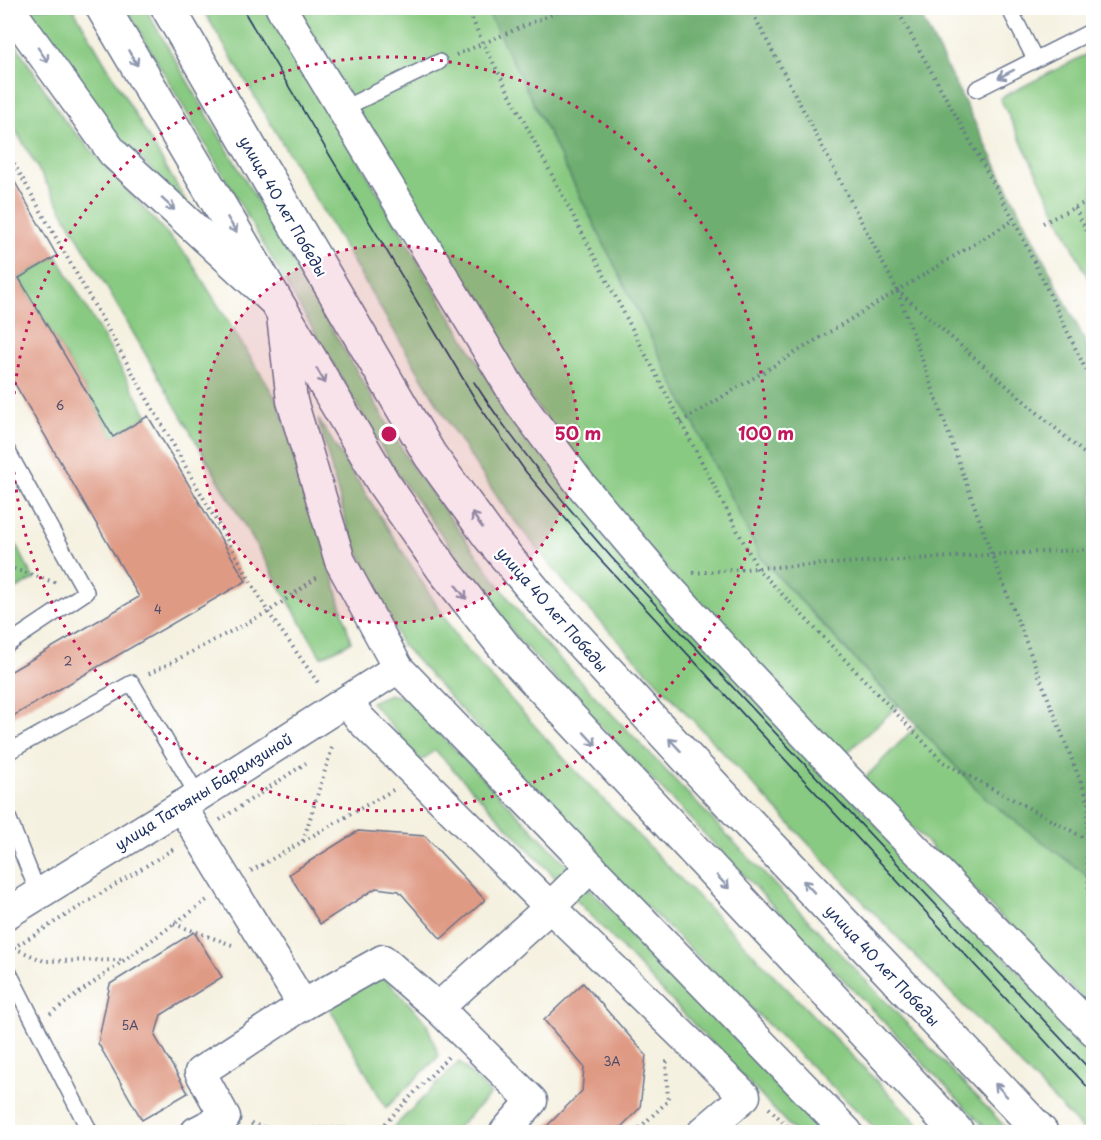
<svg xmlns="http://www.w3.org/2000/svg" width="1101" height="1140" viewBox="0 0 1101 1140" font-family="'Playpen Sans',sans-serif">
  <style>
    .green { fill: #89ca82; stroke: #527c70; stroke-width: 1.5 }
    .forest { fill: #6eae70; stroke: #446e67; stroke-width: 1.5 }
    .building { fill: #df9a84 }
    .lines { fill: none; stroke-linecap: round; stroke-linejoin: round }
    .lane-casing { stroke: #67738c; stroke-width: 18 }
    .street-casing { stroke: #67738c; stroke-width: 33 }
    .primary-casing { stroke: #67738c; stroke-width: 36 }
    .path { stroke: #67738c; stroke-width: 4; stroke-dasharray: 1.5 4.5; stroke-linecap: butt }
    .lane { stroke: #fff; stroke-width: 15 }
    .street { stroke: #fff; stroke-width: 30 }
    .primary { stroke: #fff; stroke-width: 33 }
    .tram { stroke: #1b2f5e; stroke-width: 1.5 }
    .oneway { stroke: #8d97ae }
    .ring { fill: none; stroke: #c2185b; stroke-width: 3; stroke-dasharray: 3 6 }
    .labels { text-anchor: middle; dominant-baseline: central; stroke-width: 4.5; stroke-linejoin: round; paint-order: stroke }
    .number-label { font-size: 12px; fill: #4c4a68 }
    .street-label { font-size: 15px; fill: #1b2f5e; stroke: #fff }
    .centre { fill: #c2185b; stroke: #fff; stroke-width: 3 }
    .ring-label { font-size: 18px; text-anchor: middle; font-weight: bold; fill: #c2185b; stroke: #fff; stroke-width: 4.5; stroke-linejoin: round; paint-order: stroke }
  </style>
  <rect width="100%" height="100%" fill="#fff"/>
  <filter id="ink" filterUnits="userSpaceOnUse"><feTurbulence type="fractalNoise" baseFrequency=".0167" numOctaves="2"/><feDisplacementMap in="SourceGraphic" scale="12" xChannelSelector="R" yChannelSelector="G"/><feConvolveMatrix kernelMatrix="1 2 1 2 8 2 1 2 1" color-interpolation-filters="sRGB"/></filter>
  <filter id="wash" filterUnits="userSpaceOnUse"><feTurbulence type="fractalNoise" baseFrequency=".008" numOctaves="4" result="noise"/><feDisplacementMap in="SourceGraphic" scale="24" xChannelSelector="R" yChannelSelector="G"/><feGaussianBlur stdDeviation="1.35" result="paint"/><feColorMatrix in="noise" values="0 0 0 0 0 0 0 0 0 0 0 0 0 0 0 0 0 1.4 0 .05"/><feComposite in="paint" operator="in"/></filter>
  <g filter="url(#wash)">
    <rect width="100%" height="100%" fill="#f5f1e0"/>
    <!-- green -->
    <g class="green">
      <polygon points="25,8 73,8 191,210 113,131"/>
      <polygon points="126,8 145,8 410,463 531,629 1010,1132 989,1132 518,639 396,472"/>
      <polygon points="202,8 269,8 505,408 839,786 1093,1049 1093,1132 1085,1132 848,886 570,589 506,510 456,435"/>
      <polygon points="297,8 486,8 761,558 898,706 842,757 658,560 528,395"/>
      <polygon points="8,32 64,120 188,257 278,402 319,526 351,642 321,657 8,117"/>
      <polygon points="1093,51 1093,288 1000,98"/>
      <polygon points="57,256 148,416 113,437 19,278"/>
      <polygon points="318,419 462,645 569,764 926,1132 879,1132 591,853 401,643 347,526"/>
      <polygon points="8,529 34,579 8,594"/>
      <polygon points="389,694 405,698 826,1132 795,1132 435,750 421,761 371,702"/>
      <polygon points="917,725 985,798 1093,880 1093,1010 864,779"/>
      <polygon points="382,975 426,1022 439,1056 386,1108 328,1005"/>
      <polygon points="459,1062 491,1094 453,1132 392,1132 390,1131"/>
    </g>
    <!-- forest -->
    <polygon class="forest" points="486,8 917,8 1093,357 1093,880 985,798 761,558"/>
    <g id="blocks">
      <!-- building -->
      <g class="building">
        <polygon points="8,170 57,256 19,278 113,437 148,416 246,581 8,719 8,673 139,597 8,372"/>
        <polygon points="358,831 425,836 485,900 441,939 399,891 376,888 320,924 289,874"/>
        <polygon points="194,932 222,977 161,1015 155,1036 188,1093 142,1120 98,1043 110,984"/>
        <polygon points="583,983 646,1055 640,1108 616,1132 541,1132 582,1091 584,1067 544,1020"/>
      </g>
    </g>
  </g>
  <g filter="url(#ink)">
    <use href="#blocks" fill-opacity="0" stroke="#67738c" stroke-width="1.5"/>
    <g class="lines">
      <defs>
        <g id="lane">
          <polyline points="1009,8 1035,59"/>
          <polyline points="977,89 1094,30"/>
          <polyline points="342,109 439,62"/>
          <polyline points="8,452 86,592 8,644"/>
          <polyline points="8,752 132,683 198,796"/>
          <polyline points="8,817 39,895"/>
          <polyline points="8,971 90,1132"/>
        </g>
        <g id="street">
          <polyline points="9,8 113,153 281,308 292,401 340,561 398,668 847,1132"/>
          <polyline points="281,8 519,402 581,485 659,577 730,655 842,774 1094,1031"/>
          <polyline points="181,806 303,1005 383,960 438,1008 550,907 361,720 347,701"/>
          <polyline points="591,867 550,907 745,1096 703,1132"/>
          <polyline points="8,913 198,796 398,668"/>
          <polyline points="438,1008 532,1101 505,1132"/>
          <polyline points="196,1132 225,1117 200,1072 303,1005"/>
        </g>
        <g id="primary">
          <polyline points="103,8 384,484 443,569 507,650 957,1132"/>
          <polyline points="168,8 430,455 489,536 542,600 688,759 1041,1132"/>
        </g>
      </defs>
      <!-- lane casing -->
      <use href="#lane" class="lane-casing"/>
      <!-- street casing -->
      <use href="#street" class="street-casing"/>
      <!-- primary casing -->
      <use href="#primary" class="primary-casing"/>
      <!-- path -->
      <g class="path">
        <polyline points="467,8 483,43 757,568 943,762 1094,843"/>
        <polyline points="750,8 897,290 1094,462"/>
        <polyline points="896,8 1014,220 1094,387"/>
        <polyline points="456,55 566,8"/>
        <polyline points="8,153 268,612 319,684"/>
        <polyline points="1075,208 1094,245"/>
        <polyline points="1043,223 1094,198"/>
        <polyline points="898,292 992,555 1089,803"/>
        <polyline points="681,422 1014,220"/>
        <polyline points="8,567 57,583"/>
        <polyline points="693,573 757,568 1094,549"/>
        <polyline points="149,674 268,612 319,576"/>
        <polyline points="1094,755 1086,839 1094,985"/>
        <polyline points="220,820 306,763"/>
        <polyline points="303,841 333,745"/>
        <polyline points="251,871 393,790"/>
        <polyline points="174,924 235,946"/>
        <polyline points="14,948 44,961 124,960"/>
        <polyline points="8,951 175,848"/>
        <polyline points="50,1014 207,900"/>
        <polyline points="8,1037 17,1032"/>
        <polyline points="769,1108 793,1132"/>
        <polyline points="251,1124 272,1129 275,1132"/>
        <polyline points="381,1128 448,1057"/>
        <polyline points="272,1129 381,1128 385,1132"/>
        <polyline points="635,1132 668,1101 666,1063 669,1059"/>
      </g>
      <!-- lane -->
      <use href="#lane" class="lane"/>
      <!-- street -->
      <use href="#street" class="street"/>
      <!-- primary -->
      <use href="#primary" class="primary"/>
      <!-- tram -->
      <g class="tram">
        <polyline points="242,8 478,404 526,472 598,557 1094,1094"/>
        <path d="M474 382C515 445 563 502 612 558L1094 1074"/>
      </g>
    </g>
    <!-- one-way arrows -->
    <defs><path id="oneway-shaft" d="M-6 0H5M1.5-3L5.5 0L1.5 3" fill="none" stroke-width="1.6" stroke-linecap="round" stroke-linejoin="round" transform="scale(1.5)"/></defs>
    <g class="oneway">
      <use href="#oneway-shaft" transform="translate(43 55) rotate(55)"/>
      <use href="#oneway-shaft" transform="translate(133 58) rotate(59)"/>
      <use href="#oneway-shaft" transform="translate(1006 74) rotate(153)"/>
      <use href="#oneway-shaft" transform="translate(168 204) rotate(43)"/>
      <use href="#oneway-shaft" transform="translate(232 225) rotate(59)"/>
      <use href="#oneway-shaft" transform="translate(321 376) rotate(60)"/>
      <use href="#oneway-shaft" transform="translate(477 520) rotate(-126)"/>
      <use href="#oneway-shaft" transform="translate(461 592) rotate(52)"/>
      <use href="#oneway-shaft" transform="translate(590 739) rotate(47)"/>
      <use href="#oneway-shaft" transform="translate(675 745) rotate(-133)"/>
      <use href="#oneway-shaft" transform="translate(723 882) rotate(47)"/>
      <use href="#oneway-shaft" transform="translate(809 887) rotate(-133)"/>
      <use href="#oneway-shaft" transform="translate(1001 1090) rotate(-133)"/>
    </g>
  </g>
  <!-- distance rings -->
  <circle cx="389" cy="434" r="189" fill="#c2185b" fill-opacity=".12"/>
  <g class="ring">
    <circle cx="389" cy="434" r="189"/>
    <circle cx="389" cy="434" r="377"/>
  </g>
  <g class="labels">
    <!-- number labels -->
    <g class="number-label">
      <text x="60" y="405">6</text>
      <text x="158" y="609">4</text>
      <text x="68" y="661">2</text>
      <text x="130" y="1025">5А</text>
      <text x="612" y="1061">3А</text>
    </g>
    <!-- street labels -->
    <g class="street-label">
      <text transform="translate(284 206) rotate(60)">улица 40 лет Победы</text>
      <text transform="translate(553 609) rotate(49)">улица 40 лет Победы</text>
      <text transform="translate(203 791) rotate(-32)">улица Татьяны Барамзиной</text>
      <text transform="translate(883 965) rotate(47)">улица 40 лет Победы</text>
    </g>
  </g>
  <circle cx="389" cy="434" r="9" class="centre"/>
  <g class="ring-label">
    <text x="578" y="440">50 m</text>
    <text x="766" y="440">100 m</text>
  </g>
  <!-- margin -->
  <rect width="1101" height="1140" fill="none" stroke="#fff" stroke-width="30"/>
</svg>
